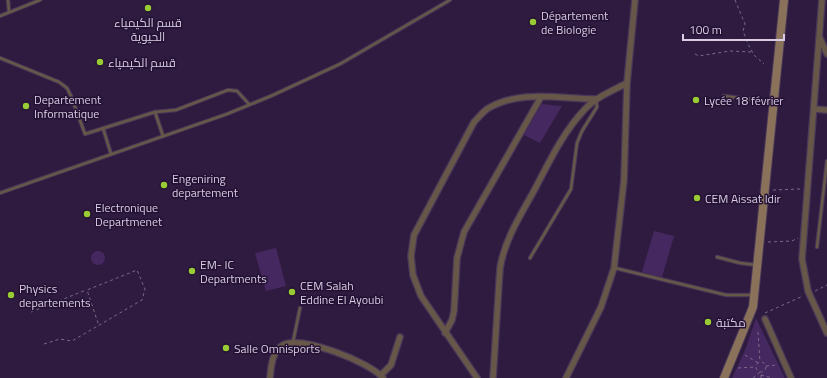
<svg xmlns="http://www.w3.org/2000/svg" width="827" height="378" viewBox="0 0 827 378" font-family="'Titillium Web',Cairo,sans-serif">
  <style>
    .green { fill: #462860 }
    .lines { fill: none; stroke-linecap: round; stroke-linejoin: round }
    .lane-casing { stroke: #493759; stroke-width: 4.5 }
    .street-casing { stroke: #493759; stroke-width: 8 }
    .secondary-casing { stroke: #493759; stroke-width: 10 }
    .path { stroke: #7a6b89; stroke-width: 1; stroke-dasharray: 3 3; stroke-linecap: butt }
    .lane { stroke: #665748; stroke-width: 2.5 }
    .street { stroke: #665748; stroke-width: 5.5 }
    .secondary { stroke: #8a725a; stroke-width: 8 }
    .poi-dot { fill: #99cb35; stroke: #241134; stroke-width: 1.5 }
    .labels { text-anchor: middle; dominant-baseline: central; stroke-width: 3; stroke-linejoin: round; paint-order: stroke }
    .poi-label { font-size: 12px; fill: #d8cde4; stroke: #241134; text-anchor: start }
  </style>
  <rect width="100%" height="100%" fill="#2e1b3f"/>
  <!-- green -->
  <g class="green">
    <polygon points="542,104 562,106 540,143 524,135"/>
    <polygon points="654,231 674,236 662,277 642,272"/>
    <polygon points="276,248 286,286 266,291 255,253"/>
    <circle cx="98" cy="258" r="7"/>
    <polygon points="756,318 785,378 732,378 745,350"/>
  </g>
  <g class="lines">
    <defs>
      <g id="lane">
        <polyline points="8,0 9,12"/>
        <polyline points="0,16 40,0"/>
        <polyline points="0,58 59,82 67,88 71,96 85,134 155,112 176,110 228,90 237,91 249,104"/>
        <polyline points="724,96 771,102"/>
        <polyline points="155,112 163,136"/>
        <polyline points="103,128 111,154"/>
        <polyline points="0,193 227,114 271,96 340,64 450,0"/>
        <polyline points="817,247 827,161"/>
        <polyline points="717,257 740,263 756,265"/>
        <polyline points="530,258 571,189 577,143 582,131 597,107 596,100"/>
        <polyline points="615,268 726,295 752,295"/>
        <polyline points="293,342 300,308"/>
      </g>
      <g id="street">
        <polyline points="822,0 802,259 808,291 827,333"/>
        <polyline points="820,38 827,54"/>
        <polyline points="814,109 827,110"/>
        <polyline points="765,319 791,378"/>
        <polyline points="445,333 452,320 454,311 457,258 464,232 541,97"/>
        <polyline points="381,375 391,365 400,337"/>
        <path d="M270 378C271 367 272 351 283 345 301 335 370 362 383 378"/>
        <path d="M477 378 421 296 413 275 411 256 414 235 474 122C478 118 483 112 487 109 520 89 560 99 596 99"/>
        <path d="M493 378 500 268C505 238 522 213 536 187 550 160 564 131 585 109 596 97 612 91 627 83"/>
        <polyline points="566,378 601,307 614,268 624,180 627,83 635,0"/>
      </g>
      <polyline id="secondary" points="724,378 753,307 784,0"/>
    </defs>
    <!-- lane casing -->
    <use href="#lane" class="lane-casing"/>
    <!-- street casing -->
    <use href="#street" class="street-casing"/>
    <!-- secondary casing -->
    <use href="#secondary" class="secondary-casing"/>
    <!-- path -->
    <g class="path">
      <polyline points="735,0 745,24 743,31 748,44 754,55 764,64"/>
      <polyline points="695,54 699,56 730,51 752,52"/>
      <polyline points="773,190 800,189"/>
      <polyline points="768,242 792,241 798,238"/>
      <polyline points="815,291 827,285"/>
      <polyline points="31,312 86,290"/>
      <polyline points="765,313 803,296"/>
      <polyline points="758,332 760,362"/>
      <polyline points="44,344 60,339 72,341 142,300 145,289 137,270 87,290 99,326"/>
      <polyline points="745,355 758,363"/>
      <circle cx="761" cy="367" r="5"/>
      <polyline points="766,366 777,365"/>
      <polyline points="738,368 755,367"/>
      <polyline points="761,375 773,378"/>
      <polyline points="753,378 760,372"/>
      <polyline points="761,378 761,372"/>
    </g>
    <!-- lane -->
    <use href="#lane" class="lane"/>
    <!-- street -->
    <use href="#street" class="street"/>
    <!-- secondary -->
    <use href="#secondary" class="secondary"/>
  </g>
  <!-- markers -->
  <g class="poi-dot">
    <circle cx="148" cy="8" r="4"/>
    <circle cx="533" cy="22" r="4"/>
    <circle cx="100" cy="62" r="4"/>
    <circle cx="696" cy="100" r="4"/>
    <circle cx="26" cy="106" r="4"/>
    <circle cx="164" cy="185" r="4"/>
    <circle cx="697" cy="198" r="4"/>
    <circle cx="87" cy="214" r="4"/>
    <circle cx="192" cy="271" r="4"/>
    <circle cx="292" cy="292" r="4"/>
    <circle cx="11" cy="295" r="4"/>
    <circle cx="708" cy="322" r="4"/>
    <circle cx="226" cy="348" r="4"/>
  </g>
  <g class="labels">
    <!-- poi labels -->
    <g class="poi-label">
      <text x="541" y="15">Département<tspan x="541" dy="14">de Biologie</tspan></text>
      <text x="148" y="22" text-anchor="middle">قسم الكيمياء<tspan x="148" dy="14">الحيوية</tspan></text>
      <text x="108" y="62">قسم الكيمياء</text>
      <text x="34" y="99">Departement<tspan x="34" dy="14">Informatique</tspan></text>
      <text x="704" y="100">Lycée 18 février</text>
      <text x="172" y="178">Engeniring<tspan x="172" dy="14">departement</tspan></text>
      <text x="705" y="198">CEM Aissat Idir</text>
      <text x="95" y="207">Electronique<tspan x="95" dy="14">Departmenet</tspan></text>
      <text x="200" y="264">EM- IC<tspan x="200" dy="14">Departments</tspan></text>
      <text x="300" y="285">CEM Salah<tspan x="300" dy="14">Eddine El Ayoubi</tspan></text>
      <text x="19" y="288">Physics<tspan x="19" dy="14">departements</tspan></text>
      <text x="716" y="322">مكتبة</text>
      <text x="234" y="348">Salle Omnisports</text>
    </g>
  </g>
  <!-- scale -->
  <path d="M683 34v6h101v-6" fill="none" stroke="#d8cde4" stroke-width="2"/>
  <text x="689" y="34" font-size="12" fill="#d8cde4" stroke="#241134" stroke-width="3" paint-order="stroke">100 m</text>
</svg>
